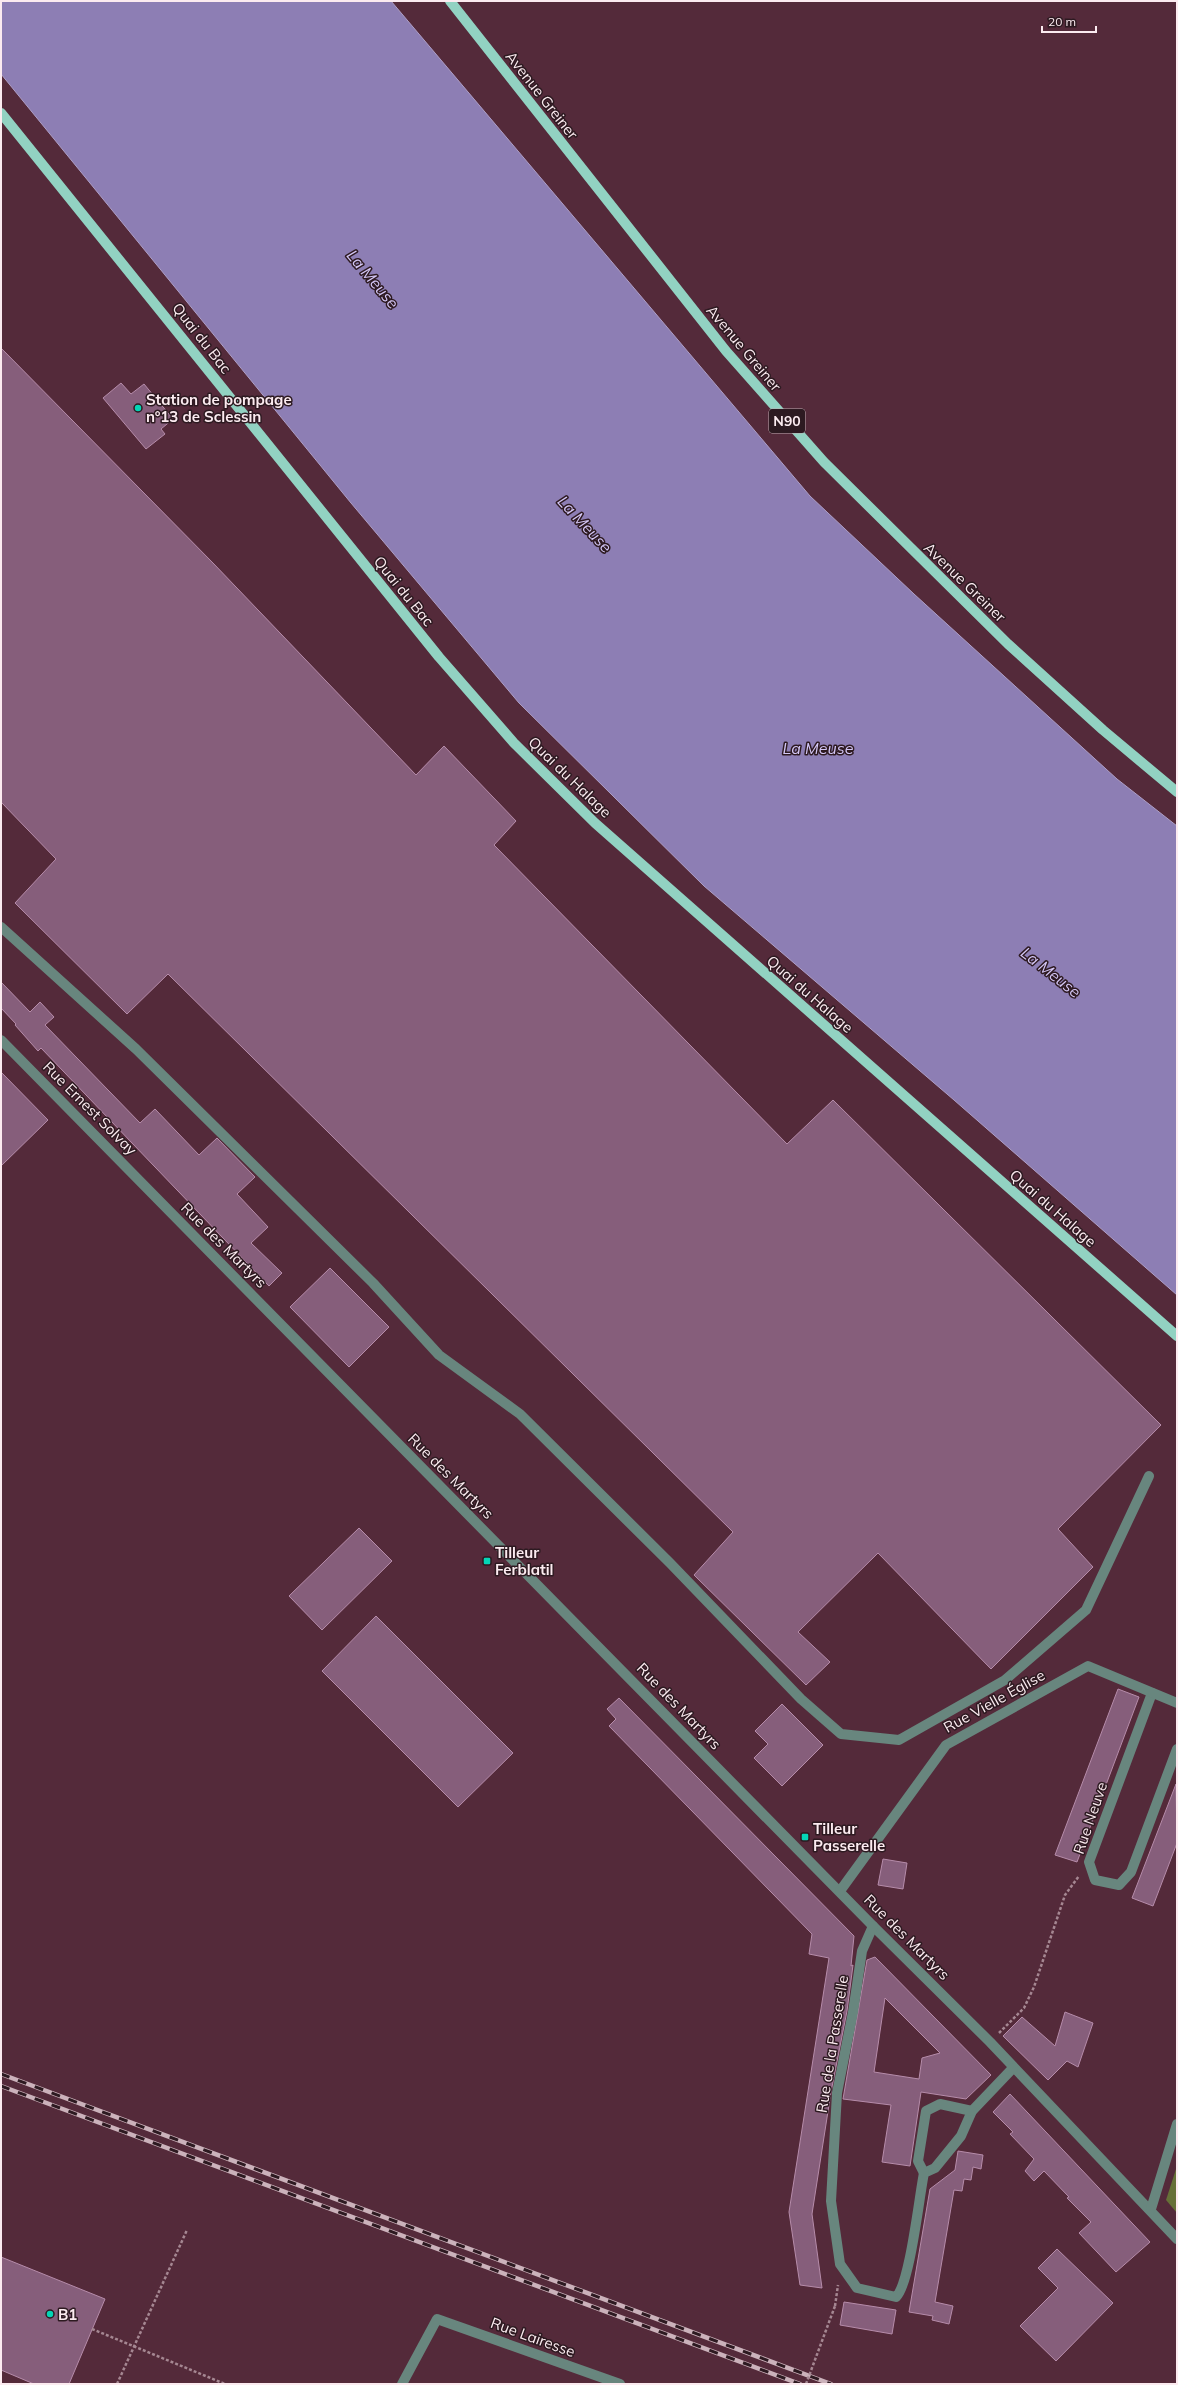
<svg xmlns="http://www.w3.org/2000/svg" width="1178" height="2385" viewBox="0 0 1178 2385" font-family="Mulish,sans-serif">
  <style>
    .forest { fill: #667037 }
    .water { fill: #8d7eb4; stroke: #ae9fc6 }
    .building { fill: #865e7b; stroke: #b68caa; fill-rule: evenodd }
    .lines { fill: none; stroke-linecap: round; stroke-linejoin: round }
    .path { stroke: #a58792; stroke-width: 2.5; stroke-dasharray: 3 2; stroke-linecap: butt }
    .minor { stroke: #68867e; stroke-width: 10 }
    .major { stroke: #92d2c2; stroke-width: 10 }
    .rail-casing { stroke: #cbb2bb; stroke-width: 4.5 }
    .rail { stroke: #2d1a21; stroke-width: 3; stroke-dasharray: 9; stroke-linecap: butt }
    .path-bridge { stroke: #a58792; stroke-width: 2.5; stroke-dasharray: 3 2; stroke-linecap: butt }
    .poi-dot { fill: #04d5b6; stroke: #2d1a21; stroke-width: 1.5 }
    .labels { text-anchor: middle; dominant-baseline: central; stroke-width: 3; stroke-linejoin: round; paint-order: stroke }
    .shield { fill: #2d1a21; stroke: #beacb2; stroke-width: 1 }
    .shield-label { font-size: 14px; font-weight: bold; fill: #fcebf0 }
    .street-label { font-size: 15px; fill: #fcebf0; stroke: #2d1a21 }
    .poi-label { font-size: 15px; font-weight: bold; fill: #fcebf0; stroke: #2d1a21; text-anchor: start }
    .water-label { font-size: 16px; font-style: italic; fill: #d4c7f6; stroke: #2d1a21 }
  </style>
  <rect width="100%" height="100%" fill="#542a3a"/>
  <!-- forest -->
  <polygon class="forest" points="1177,2166 1177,2213 1166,2200"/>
  <!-- water -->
  <polygon class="water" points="1,1 391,1 810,496 914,594 1117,779 1177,826 1177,1295 954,1100 704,886 519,703 351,503 1,74"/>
  <!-- building -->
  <g class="building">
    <polygon points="1,348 213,563 416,775 444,746 516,821 494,845 787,1144 833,1100 1161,1425 1058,1529 1093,1567 991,1669 878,1553 798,1632 830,1662 806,1685 694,1575 733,1532 168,974 127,1014 15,903 56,859 1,802"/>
    <polygon points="121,383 131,394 144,384 173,419 161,429 165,434 146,449 103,398"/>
    <polygon points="1,982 30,1012 40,1002 54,1017 45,1025 140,1123 155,1109 199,1155 217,1138 255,1177 237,1194 268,1227 251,1243 282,1273 269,1286 41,1048 38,1051 15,1025 16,1024 1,1008"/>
    <polygon points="1,1072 48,1120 1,1166"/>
    <polygon points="330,1268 389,1327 349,1367 290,1307"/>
    <polygon points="359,1528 392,1561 322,1630 289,1596"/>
    <polygon points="376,1616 513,1753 458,1807 322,1671"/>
    <polygon points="1118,1689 1139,1697 1077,1862 1055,1855"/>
    <polygon points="619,1698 854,1936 851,1966 853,1965 847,2011 831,2092 812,2214 822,2288 800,2285 789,2212 829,1958 809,1954 812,1934 609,1726 616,1719 607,1709"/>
    <polygon points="782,1704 823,1745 782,1786 754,1758 768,1744 755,1731"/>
    <polygon points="1176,1784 1177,1843 1153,1906 1132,1898"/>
    <polygon points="883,1859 907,1863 903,1889 878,1885"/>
    <path d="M875 1957 991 2075 966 2099 921 2092 910 2166 882 2162 891 2105 843 2099 867 1960ZM885 1998 940 2053 922 2058 919 2079 874 2072Z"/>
    <polygon points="1065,2012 1093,2023 1078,2067 1067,2061 1048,2080 1003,2036 1022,2017 1055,2046"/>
    <polygon points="1010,2094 1150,2242 1116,2272 1079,2233 1091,2222 1067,2198 1069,2197 1044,2171 1034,2181 1025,2171 1034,2159 1010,2134 1013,2132 993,2112"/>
    <polygon points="958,2151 983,2155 981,2169 973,2167 971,2180 964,2179 962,2191 954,2190 935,2302 953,2306 949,2324 932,2320 933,2316 909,2312 930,2189 955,2170"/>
    <polygon points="1057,2249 1113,2303 1056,2361 1020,2326 1058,2288 1038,2268"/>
    <polygon points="1,2257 105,2299 69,2384 34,2384 1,2370"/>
    <polygon points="844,2302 896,2310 892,2334 840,2325"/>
  </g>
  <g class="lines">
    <!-- path -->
    <g class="path">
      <polyline points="999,2033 1024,2008 1034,1987 1065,1895 1079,1876"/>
      <polyline points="835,2306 838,2285"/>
      <polyline points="92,2329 225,2384"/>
      <polyline points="117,2384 187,2230"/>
    </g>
    <!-- minor -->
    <g class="minor">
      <polyline points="1,927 136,1049 373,1283 439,1355 520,1414 670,1563 801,1699 841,1734 899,1740 1005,1680 1086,1610 1149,1476"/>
      <polyline points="1,1040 873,1926 990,2042 1177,2239"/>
      <polyline points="1152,1693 1089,1862 1095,1880 1119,1885 1131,1872 1177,1749"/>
      <polyline points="840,1891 946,1745 1088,1666 1177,1703"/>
      <path d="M873 1926 862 1951 853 2012 837 2093 831 2201 840 2264 857 2288 896 2297C910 2284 919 2197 924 2173L935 2168 961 2136 972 2111 1013 2068"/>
      <polyline points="924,2173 918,2161 926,2111 940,2104 972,2111"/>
      <polyline points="1151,2209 1177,2124"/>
      <polyline points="402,2384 437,2319 620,2384"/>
    </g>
    <!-- major -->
    <g class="major">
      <polyline points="450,1 726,351 824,462 1008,644 1103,730 1177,792"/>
      <polyline points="1,113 439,657 514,743 595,823 1177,1336"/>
    </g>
    <defs>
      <g id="rail">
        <polyline points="1,2074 831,2384"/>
        <polyline points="1,2086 800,2384"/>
      </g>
    </defs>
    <!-- rail casing -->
    <use href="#rail" class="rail-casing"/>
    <!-- rail -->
    <use href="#rail" class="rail"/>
    <!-- path-bridge -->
    <polyline class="path-bridge" points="806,2384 835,2306"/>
  </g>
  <!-- markers -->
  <g class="poi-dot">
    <circle cx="138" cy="408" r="4"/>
    <rect x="483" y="1557" width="8" height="8" rx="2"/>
    <rect x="801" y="1833" width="8" height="8" rx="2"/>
    <circle cx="50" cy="2314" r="4"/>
  </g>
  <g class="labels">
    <!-- shield labels -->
    <rect class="shield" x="769" y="409" width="36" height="24" rx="3"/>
    <g class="shield-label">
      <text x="787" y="421">N90</text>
    </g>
    <!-- street labels -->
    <g class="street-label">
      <text transform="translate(542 95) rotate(52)">Avenue Greiner</text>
      <text transform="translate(202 338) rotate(52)">Quai du Bac</text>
      <text transform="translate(744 348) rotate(50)">Avenue Greiner</text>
      <text transform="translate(965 582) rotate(44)">Avenue Greiner</text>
      <text transform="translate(404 591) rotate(51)">Quai du Bac</text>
      <text transform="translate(570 777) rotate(44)">Quai du Halage</text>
      <text transform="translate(810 994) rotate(41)">Quai du Halage</text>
      <text transform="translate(90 1108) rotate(45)">Rue Ernest Solvay</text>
      <text transform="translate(1053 1208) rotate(41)">Quai du Halage</text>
      <text transform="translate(224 1245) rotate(45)">Rue des Martyrs</text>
      <text transform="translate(451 1476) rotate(45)">Rue des Martyrs</text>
      <text transform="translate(994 1701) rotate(-29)">Rue Vielle Église</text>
      <text transform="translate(679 1706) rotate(46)">Rue des Martyrs</text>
      <text transform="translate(1090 1818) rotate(-71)">Rue Neuve</text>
      <text transform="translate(907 1937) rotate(45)">Rue des Martyrs</text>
      <text transform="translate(832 2044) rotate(-81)">Rue de la Passerelle</text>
      <text transform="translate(533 2337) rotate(20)">Rue Lairesse</text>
    </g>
    <!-- poi labels -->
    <g class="poi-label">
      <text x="146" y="399">Station de pompage<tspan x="146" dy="17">n°13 de Sclessin</tspan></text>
      <text x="495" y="1552">Tilleur<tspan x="495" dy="17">Ferblatil</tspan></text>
      <text x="813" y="1828">Tilleur<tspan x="813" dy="17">Passerelle</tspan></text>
      <text x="58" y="2314">B1</text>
    </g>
    <!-- water labels -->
    <g class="water-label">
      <text transform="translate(373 279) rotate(50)">La Meuse</text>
      <text transform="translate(585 524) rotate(47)">La Meuse</text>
      <text x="818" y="748">La Meuse</text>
      <text transform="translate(1051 972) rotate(38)">La Meuse</text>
    </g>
  </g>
  <!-- border -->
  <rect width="1178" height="2385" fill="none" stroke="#fcebf0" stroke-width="4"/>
  <!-- scale -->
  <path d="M1042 26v6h54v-6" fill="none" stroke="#fcebf0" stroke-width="2"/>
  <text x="1048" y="26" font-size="12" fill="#fcebf0" stroke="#2d1a21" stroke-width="3" paint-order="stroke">20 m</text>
</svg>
